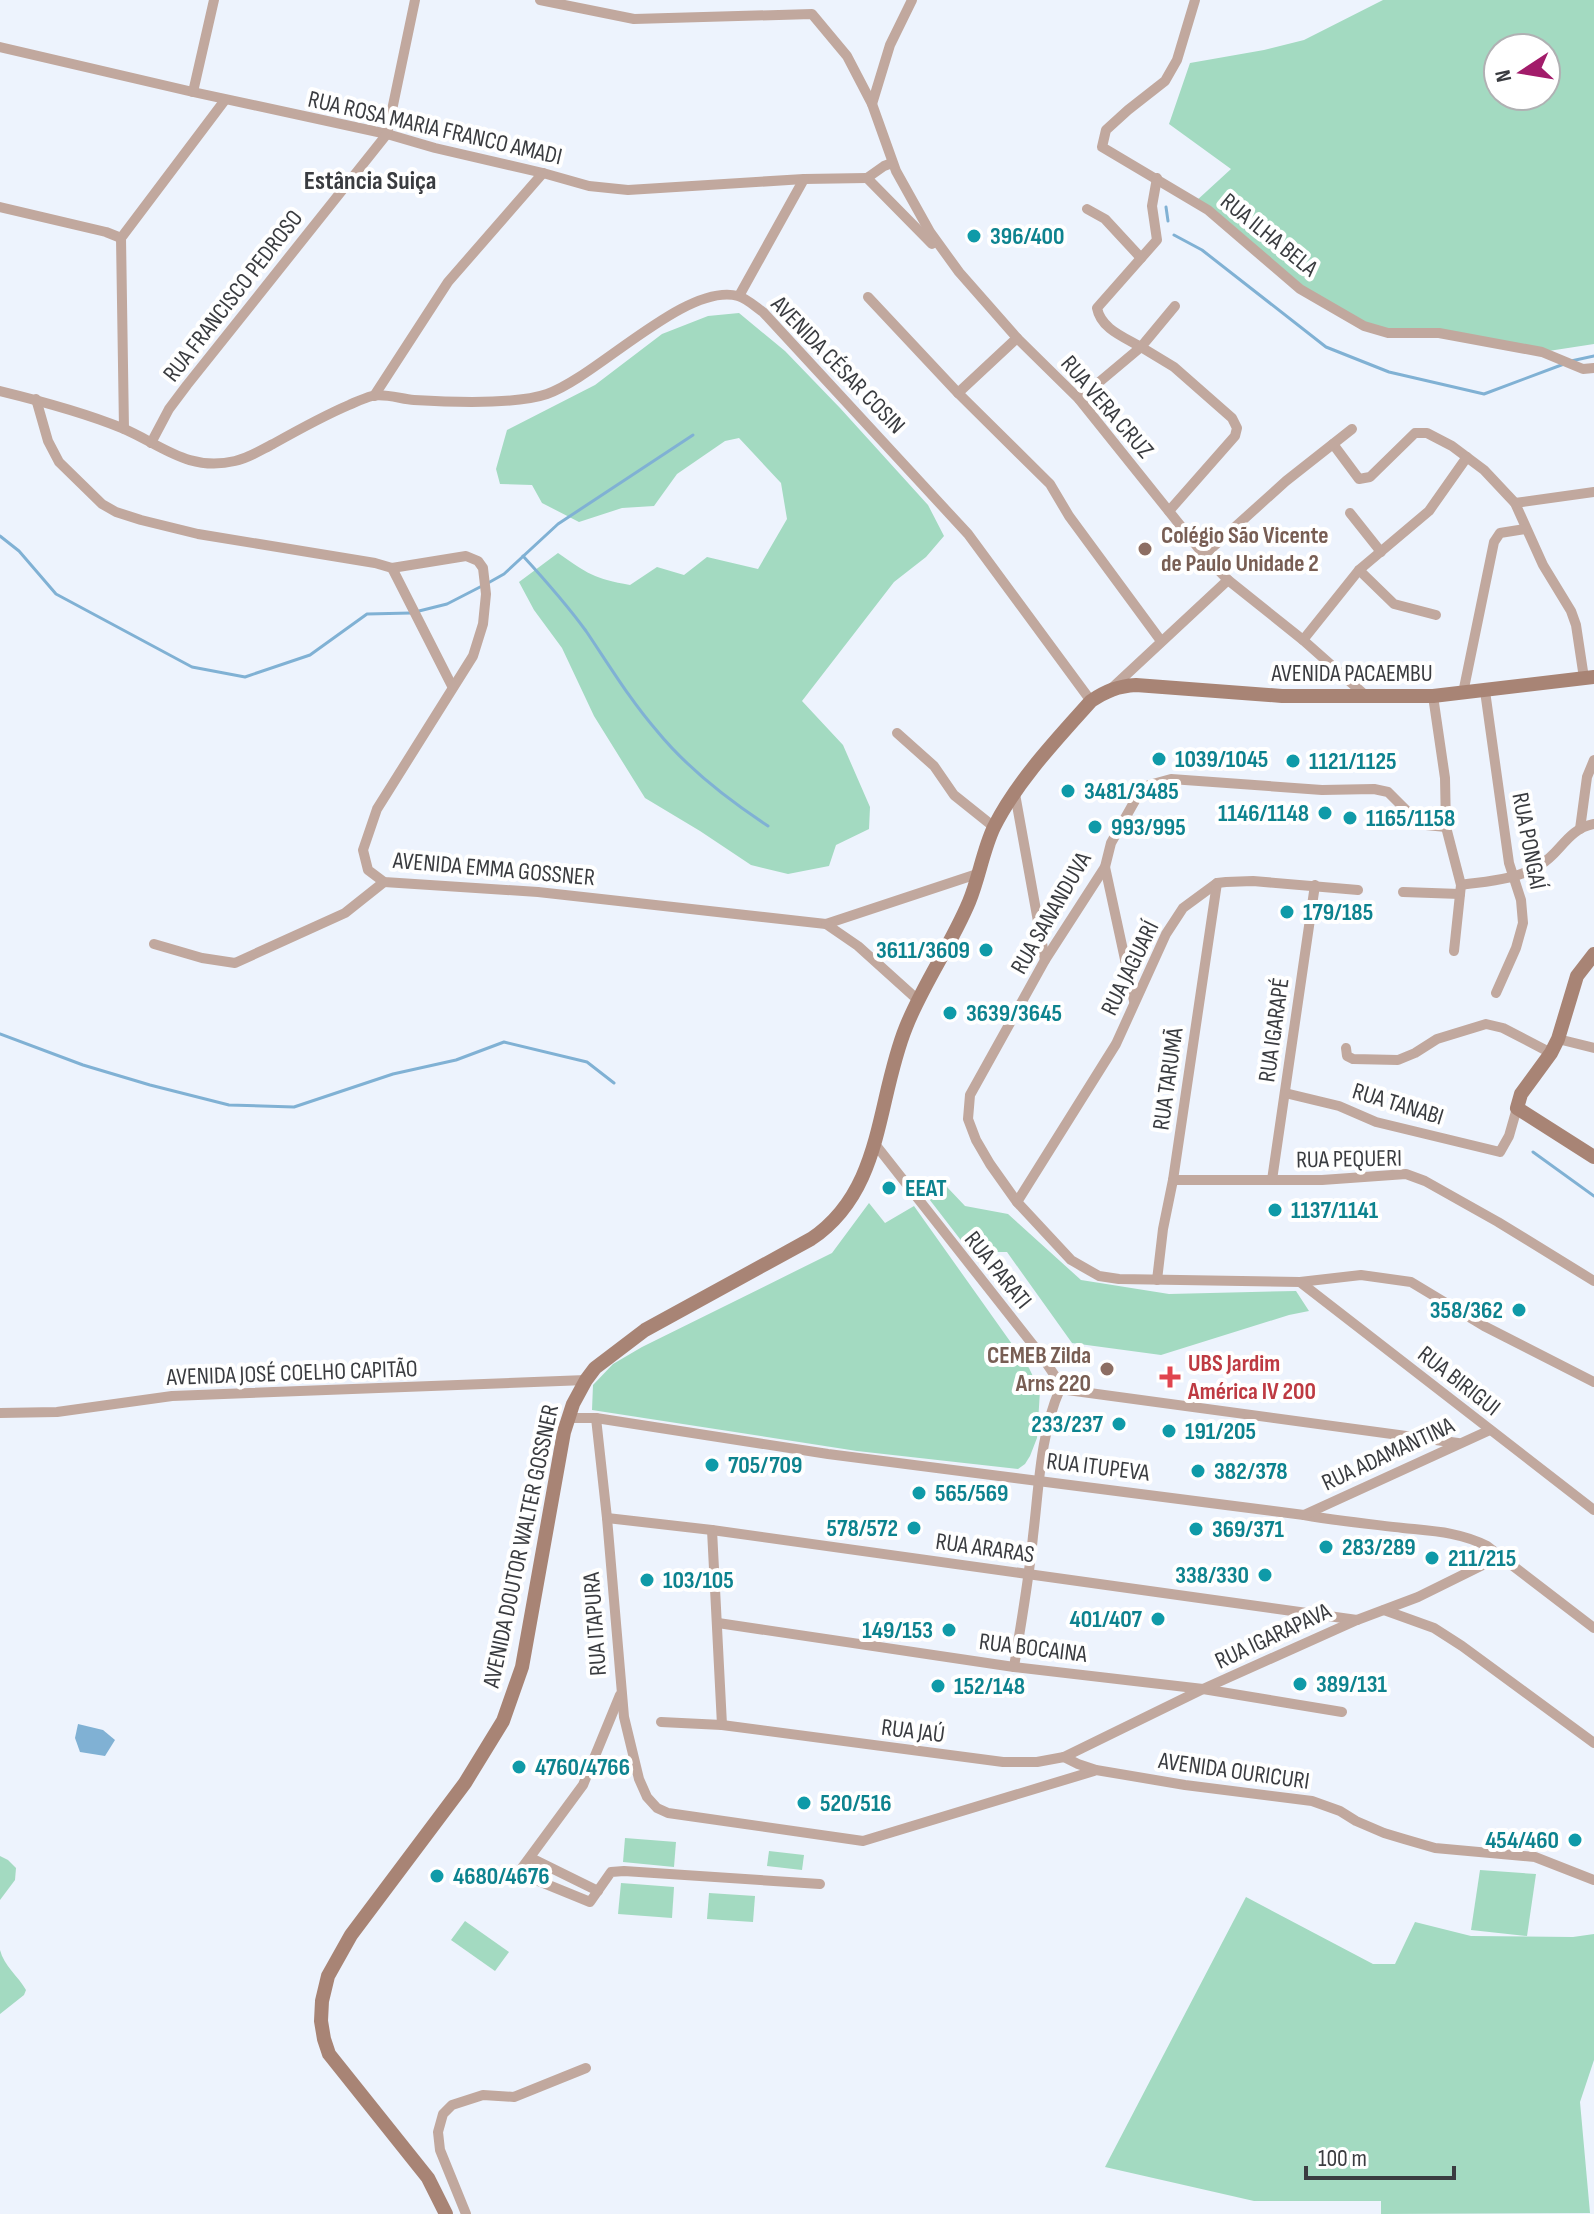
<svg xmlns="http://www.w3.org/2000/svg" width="1594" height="2214" viewBox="0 0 1594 2214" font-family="'Sofia Sans Condensed',sans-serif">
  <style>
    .green { fill: #a3dac1; fill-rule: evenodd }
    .water { fill: #80b1d4 }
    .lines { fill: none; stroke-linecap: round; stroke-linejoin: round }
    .stream { stroke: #80b1d4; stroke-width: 3 }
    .street { stroke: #c1a89e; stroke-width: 10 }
    .secondary { stroke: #a88475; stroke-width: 14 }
    .culture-dot { fill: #0f9aa8; stroke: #fff; stroke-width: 3 }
    .education-dot { fill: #8d6e63; stroke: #fff; stroke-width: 3 }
    .health-dot { fill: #e0444e; stroke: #fff; stroke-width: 3 }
    .labels { text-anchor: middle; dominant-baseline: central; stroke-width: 8; stroke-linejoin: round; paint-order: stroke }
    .street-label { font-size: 24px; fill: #3a3c40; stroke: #fff }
    .culture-label { font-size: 24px; font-weight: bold; fill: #0d838f; stroke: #fff; text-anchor: start }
    .education-label { font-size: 24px; font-weight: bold; fill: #785e54; stroke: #fff; text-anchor: start }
    .health-label { font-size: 24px; font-weight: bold; fill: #be3a42; stroke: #fff; text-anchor: start }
    .neighbourhood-label { font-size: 26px; font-weight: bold; fill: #3a3c40; stroke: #fff }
  </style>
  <rect width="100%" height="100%" fill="#edf3fd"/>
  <!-- green -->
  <g class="green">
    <path d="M1383 0H1594V344L1542 352 1364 326 1300 289 1195 202 1231 169 1169 124 1190 63 1264 50 1304 40ZM1498 48H1546V96H1498Z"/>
    <path d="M739 313 785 351 840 408 928 505 944 536 926 557 894 582 802 701 843 745 870 807 869 829 836 845 829 866 788 874 751 865 700 831 645 798 594 716 562 648 534 610 519 582 558 553C586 573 595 579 630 585L657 567 684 575 707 557 758 569 787 519 781 483 739 438 725 441 677 474 654 506 622 508 579 522 542 503 532 485 500 484 496 469 507 430 595 385 662 334 708 316Z"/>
    <polygon points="947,1187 965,1206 1008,1214 1081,1280 1169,1294 1296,1291 1309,1311 1289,1315 1161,1355 1072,1343 1007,1252 970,1252 926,1195"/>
    <polygon points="869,1203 885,1223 914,1206 1029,1368 1040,1391 1037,1438 1030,1456 1025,1464 1018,1469 857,1451 592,1410 593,1385 613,1364 642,1347 832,1253"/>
    <polygon points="625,1838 676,1842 674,1867 623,1862"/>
    <polygon points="769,1851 804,1855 802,1870 767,1866"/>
    <polygon points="0,1856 8,1860 16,1868 15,1880 0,1900"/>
    <polygon points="1480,1870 1536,1874 1527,1936 1471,1930"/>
    <polygon points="621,1883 674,1887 672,1918 618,1914"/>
    <polygon points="709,1893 755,1896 753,1922 707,1919"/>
    <polygon points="1246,1897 1373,1964 1395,1964 1415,1922 1471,1936 1573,1937 1594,1934 1594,2060 1580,2102 1590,2213 1381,2214 1381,2201 1254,2201 1105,2167"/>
    <polygon points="465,1921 509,1952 495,1971 451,1940"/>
    <path d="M0 1950C4 1966 18 1976 26 1990L24 1995 0 2014Z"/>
  </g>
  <!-- water -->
  <polygon class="water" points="78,1724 103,1730 115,1740 105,1756 80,1752 75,1738"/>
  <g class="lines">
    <!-- stream -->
    <g class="stream">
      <polyline points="1166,207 1168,221"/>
      <polyline points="1174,235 1202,250 1326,347 1389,372 1484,394 1564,364"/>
      <polyline points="1571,361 1594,356"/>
      <polyline points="0,536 19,551 56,594 192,667 245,677 310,655 367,614 411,613"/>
      <path d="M523 556C545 580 567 605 586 631 609 665 630 700 657 731 688 769 727 799 768 826"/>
      <polyline points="488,583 504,574 558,524 693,435"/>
      <polyline points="419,611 447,604 482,586"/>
      <polyline points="0,1034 83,1065 150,1085 229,1105 294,1107 393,1074 456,1060 504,1042 587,1062 614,1083"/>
      <polyline points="1533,1152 1594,1196"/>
    </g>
    <!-- street -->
    <g class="street">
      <polyline points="540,0 634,19 812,14 847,56 872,104 896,171 930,232 959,272 1017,338 1079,399 1204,555 1228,580 1303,640 1365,695"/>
      <polyline points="1195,0 1177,60 1165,81 1128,110 1106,130 1102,147 1208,210 1300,289 1364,326 1388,333 1439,333 1542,352 1583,369 1594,368"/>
      <polyline points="0,47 193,92 387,134 435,148 543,173 589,186 628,190 804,179 867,178"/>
      <polyline points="193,92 214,0"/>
      <polyline points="872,104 890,45 912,0"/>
      <polyline points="867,178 932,244"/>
      <polyline points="867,178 884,166 892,163"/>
      <polyline points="0,207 106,232 121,238"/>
      <polyline points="1087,209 1105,219 1141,258"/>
      <polyline points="739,296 804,179"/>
      <polyline points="868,297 958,393 1050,484 1069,516 1161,641"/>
      <path d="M0 391C41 401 83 412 122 428 162 445 188 472 235 461 249 458 261 450 273 444 298 430 323 416 349 405 356 402 364 398 372 396 384 393 401 399 414 400 448 402 515 405 547 394 598 376 686 282 738 296 746 298 756 307 763 312L968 534 1091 701"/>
      <polyline points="958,393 1017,338"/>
      <polyline points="374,396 448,282 543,173"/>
      <polyline points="36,399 48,441 59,462 102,504 116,512 141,520 198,534 375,563 392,568 466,556 478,561 483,568 486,594 483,624 473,656 377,809 363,850 368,870 384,882 538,892 826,924 977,874"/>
      <path d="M1079 399 1141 347C1124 337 1101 329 1097 308L1157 240 1152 206 1157 178"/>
      <polyline points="124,429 121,238 225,100"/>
      <polyline points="151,443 169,409 187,385 387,134 415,0"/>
      <polyline points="1333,444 1359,479 1370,477 1415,433 1427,433 1452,446 1484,470 1515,503 1543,565 1571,611 1576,625 1584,678"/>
      <polyline points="1515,503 1594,492"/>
      <polyline points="1169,511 1235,436 1237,428 1232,418 1174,367 1141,347 1175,306"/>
      <polyline points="1350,513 1381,552"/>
      <polyline points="1204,555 1286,481 1352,429"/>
      <polyline points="392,568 452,686"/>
      <polyline points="1359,570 1394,604 1436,615"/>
      <polyline points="1303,640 1359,570 1429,511 1467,457"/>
      <polyline points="1112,688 1228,580"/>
      <polyline points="1485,691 1509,863 1521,900 1523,923 1516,948 1496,993"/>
      <polyline points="1463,693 1494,542 1500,533 1525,529"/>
      <polyline points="1433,696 1445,778 1446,827 1461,885 1454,951"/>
      <polyline points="897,733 934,766 954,795 994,827"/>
      <polyline points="1015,794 1045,960"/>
      <polyline points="1446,827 1426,825 1415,819 1388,792 1374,789 1322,790 1171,779 1149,785 1137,797 1111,843 1105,867 1045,960 970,1095 968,1119 976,1140 990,1164 1017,1202 1071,1260 1099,1276 1119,1279 1300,1282 1361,1275 1411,1282 1484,1326 1594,1382"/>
      <polyline points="1580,829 1587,777 1594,760"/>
      <polyline points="1105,867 1134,1001"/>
      <path d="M1461 885C1488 881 1516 880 1540 865 1561 853 1567 829 1594 824"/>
      <polyline points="1403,892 1460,894"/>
      <polyline points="826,924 858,946 919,1001"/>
      <polyline points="154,944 202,958 235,963 345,913 384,882"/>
      <polyline points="1558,1039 1594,1048"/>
      <polyline points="1346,1048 1347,1056 1353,1059 1398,1060 1415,1053 1437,1039 1486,1024 1503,1028 1551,1053"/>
      <polyline points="1285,1093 1339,1106 1376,1122 1500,1152 1509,1136 1517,1108"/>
      <path d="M875 1144 1041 1355 1055 1376 1060 1389C1040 1434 1039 1488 1033 1536 1029 1580 1021 1623 1014 1667"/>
      <polyline points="1173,1180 1322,1180 1406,1174 1425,1181 1498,1222 1594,1281"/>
      <polyline points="1272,1180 1315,885"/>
      <polyline points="1017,1202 1116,1044 1166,934 1183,908 1217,883 1226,882 1253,881 1358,890"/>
      <polyline points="1157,1280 1163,1229 1173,1180 1217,883"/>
      <polyline points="1300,1282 1594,1510"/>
      <polyline points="1060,1389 1458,1443"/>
      <polyline points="0,1413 57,1412 172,1396 586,1380"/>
      <path d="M568 1418H596L828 1454 1304 1515C1337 1521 1370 1524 1403 1528 1432 1531 1460 1532 1487 1546L1594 1628"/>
      <polyline points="596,1418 607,1518 624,1717 639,1779 647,1797 657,1808 668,1813 863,1841 1094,1771"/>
      <polyline points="1304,1515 1490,1430"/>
      <polyline points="607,1518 712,1530 1357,1620"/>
      <polyline points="712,1530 722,1725"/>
      <polyline points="1384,1610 1434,1628 1462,1646 1594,1743"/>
      <polyline points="718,1623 1014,1667 1203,1689 1342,1712"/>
      <polyline points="661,1722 722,1725 1003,1762 1037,1762 1064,1757 1078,1764 1096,1770 1185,1785 1312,1801 1340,1811 1356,1821 1384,1833 1404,1839 1435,1848 1535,1857 1594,1880"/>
      <polyline points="1064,1757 1203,1689 1357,1620 1418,1597 1501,1556"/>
      <polyline points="531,1858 598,1891"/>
      <polyline points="519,1873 590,1902 611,1872 624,1871 820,1884"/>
      <polyline points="513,1880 583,1785 620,1695"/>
      <polyline points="466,2214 440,2150 438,2132 443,2114 452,2105 483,2095 514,2097 586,2068"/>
    </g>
    <!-- secondary -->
    <g class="secondary">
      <polyline points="1594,954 1577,976 1558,1039 1551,1053 1521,1094 1517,1108 1594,1157"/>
      <path d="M446 2214 428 2178 329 2054 324 2039 321 2021 322 2001 328 1976 351 1935 465 1783 503 1721 522 1667 564 1432 573 1404 586 1380 595 1368 645 1330 811 1239C884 1190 876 1101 906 1027 923 984 951 945 969 902 979 878 983 850 994 827 1017 781 1057 739 1091 701 1106 691 1118 686 1136 685L1282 696H1433L1594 677"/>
    </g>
  </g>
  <!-- markers -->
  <g class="culture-dot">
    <circle cx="974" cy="236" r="8"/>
    <circle cx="1159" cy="759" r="8"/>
    <circle cx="1293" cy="761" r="8"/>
    <circle cx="1068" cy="791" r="8"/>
    <circle cx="1325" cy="813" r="8"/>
    <circle cx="1350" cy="818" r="8"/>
    <circle cx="1095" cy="827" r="8"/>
    <circle cx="1287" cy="912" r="8"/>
    <circle cx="986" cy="950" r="8"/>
    <circle cx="950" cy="1013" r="8"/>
    <circle cx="889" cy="1188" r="8"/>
    <circle cx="1275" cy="1210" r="8"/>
    <circle cx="1519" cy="1310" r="8"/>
    <circle cx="1119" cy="1424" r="8"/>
    <circle cx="1169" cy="1431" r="8"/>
    <circle cx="712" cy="1465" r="8"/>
    <circle cx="1198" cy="1471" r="8"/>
    <circle cx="919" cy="1493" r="8"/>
    <circle cx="914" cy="1528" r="8"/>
    <circle cx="1196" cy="1529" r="8"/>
    <circle cx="1326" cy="1547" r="8"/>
    <circle cx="1432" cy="1558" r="8"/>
    <circle cx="1265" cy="1575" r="8"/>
    <circle cx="647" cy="1580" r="8"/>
    <circle cx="1158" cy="1619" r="8"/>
    <circle cx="949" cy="1630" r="8"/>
    <circle cx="1300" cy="1684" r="8"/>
    <circle cx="938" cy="1686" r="8"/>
    <circle cx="519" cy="1767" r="8"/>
    <circle cx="804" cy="1803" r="8"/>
    <circle cx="1575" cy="1840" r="8"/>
    <circle cx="437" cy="1876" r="8"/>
  </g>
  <g class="education-dot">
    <circle cx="1145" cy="549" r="8"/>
    <circle cx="1107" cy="1369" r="8"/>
  </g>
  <path class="health-dot" d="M1166 1365h8v8h8v8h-8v8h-8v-8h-8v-8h8z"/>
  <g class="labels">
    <!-- street labels -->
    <g class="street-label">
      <text transform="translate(435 128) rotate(13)">RUA ROSA MARIA FRANCO AMADI</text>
      <text transform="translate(1269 235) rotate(39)">RUA ILHA BELA</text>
      <text transform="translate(233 296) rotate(-52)">RUA FRANCISCO PEDROSO</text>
      <text transform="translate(838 365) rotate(46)">AVENIDA CÉSAR COSIN</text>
      <text transform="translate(1107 407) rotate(49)">RUA VERA CRUZ</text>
      <text x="1352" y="673">AVENIDA PACAEMBU</text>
      <text transform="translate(1529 841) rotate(79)">RUA PONGAÍ</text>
      <text transform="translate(494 869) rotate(5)">AVENIDA EMMA GOSSNER</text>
      <text transform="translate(1051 913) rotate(-60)">RUA SANANDUVA</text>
      <text transform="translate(1130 968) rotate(-64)">RUA JAGUARÍ</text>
      <text transform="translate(1274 1030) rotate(-82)">RUA IGARAPÉ</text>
      <text transform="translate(1168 1079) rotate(-82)">RUA TARUMÃ</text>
      <text transform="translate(1398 1104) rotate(17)">RUA TANABI</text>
      <text transform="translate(1349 1159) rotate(-1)">RUA PEQUERI</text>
      <text transform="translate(998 1270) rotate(51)">RUA PARATI</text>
      <text transform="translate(292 1373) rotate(-2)">AVENIDA JOSÉ COELHO CAPITÃO</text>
      <text transform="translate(1459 1381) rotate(38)">RUA BIRIGUI</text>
      <text transform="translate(1388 1454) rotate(-25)">RUA ADAMANTINA</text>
      <text transform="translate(1098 1467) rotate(7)">RUA ITUPEVA</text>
      <text transform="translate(521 1546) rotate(-78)">AVENIDA DOUTOR WALTER GOSSNER</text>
      <text transform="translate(985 1548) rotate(8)">RUA ARARAS</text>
      <text transform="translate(595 1624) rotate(-94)">RUA ITAPURA</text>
      <text transform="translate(1273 1636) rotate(-25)">RUA IGARAPAVA</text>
      <text transform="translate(1033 1648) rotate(7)">RUA BOCAINA</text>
      <text transform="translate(913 1731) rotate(7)">RUA JAÚ</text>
      <text transform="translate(1234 1771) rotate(8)">AVENIDA OURICURI</text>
    </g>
    <!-- culture labels -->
    <g class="culture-label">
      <text x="990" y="236">396/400</text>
      <text x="1175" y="759">1039/1045</text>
      <text x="1309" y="761">1121/1125</text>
      <text x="1084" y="791">3481/3485</text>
      <text x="1309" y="813" text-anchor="end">1146/1148</text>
      <text x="1366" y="818">1165/1158</text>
      <text x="1111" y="827">993/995</text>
      <text x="1303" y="912">179/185</text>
      <text x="970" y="950" text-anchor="end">3611/3609</text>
      <text x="966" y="1013">3639/3645</text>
      <text x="905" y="1188">EEAT</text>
      <text x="1291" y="1210">1137/1141</text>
      <text x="1503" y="1310" text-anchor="end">358/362</text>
      <text x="1103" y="1424" text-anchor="end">233/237</text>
      <text x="1185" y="1431">191/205</text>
      <text x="728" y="1465">705/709</text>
      <text x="1214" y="1471">382/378</text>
      <text x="935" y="1493">565/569</text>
      <text x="898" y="1528" text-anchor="end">578/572</text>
      <text x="1212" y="1529">369/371</text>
      <text x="1342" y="1547">283/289</text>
      <text x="1448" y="1558">211/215</text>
      <text x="1249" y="1575" text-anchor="end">338/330</text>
      <text x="663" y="1580">103/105</text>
      <text x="1142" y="1619" text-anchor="end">401/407</text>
      <text x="933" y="1630" text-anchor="end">149/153</text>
      <text x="1316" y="1684">389/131</text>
      <text x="954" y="1686">152/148</text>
      <text x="535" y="1767">4760/4766</text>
      <text x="820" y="1803">520/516</text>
      <text x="1559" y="1840" text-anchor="end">454/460</text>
      <text x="453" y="1876">4680/4676</text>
    </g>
    <!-- education labels -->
    <g class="education-label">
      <text x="1161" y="535">Colégio São Vicente<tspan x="1161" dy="28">de Paulo Unidade 2</tspan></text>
      <text x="1091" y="1355" text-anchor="end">CEMEB Zilda<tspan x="1091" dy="28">Arns 220</tspan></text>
    </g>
    <!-- health labels -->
    <g class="health-label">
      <text x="1188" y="1363">UBS Jardim<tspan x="1188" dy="28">América IV 200</tspan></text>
    </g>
    <!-- neighbourhood labels -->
    <g class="neighbourhood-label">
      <text x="370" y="181">Estância Suiça</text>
    </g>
  </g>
  <!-- north arrow -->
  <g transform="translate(1522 72) rotate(258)"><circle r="38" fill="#ffffff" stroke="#b0b1b3" stroke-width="2"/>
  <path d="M0-6L14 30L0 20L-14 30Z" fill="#a21c6a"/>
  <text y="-12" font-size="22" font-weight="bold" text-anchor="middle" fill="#3a3c40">N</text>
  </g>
  <!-- scale -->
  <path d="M1306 2166v12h148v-12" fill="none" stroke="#3a3c40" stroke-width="4"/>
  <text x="1318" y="2166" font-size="24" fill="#3a3c40" stroke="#ffffff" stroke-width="6" paint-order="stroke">100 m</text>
</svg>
